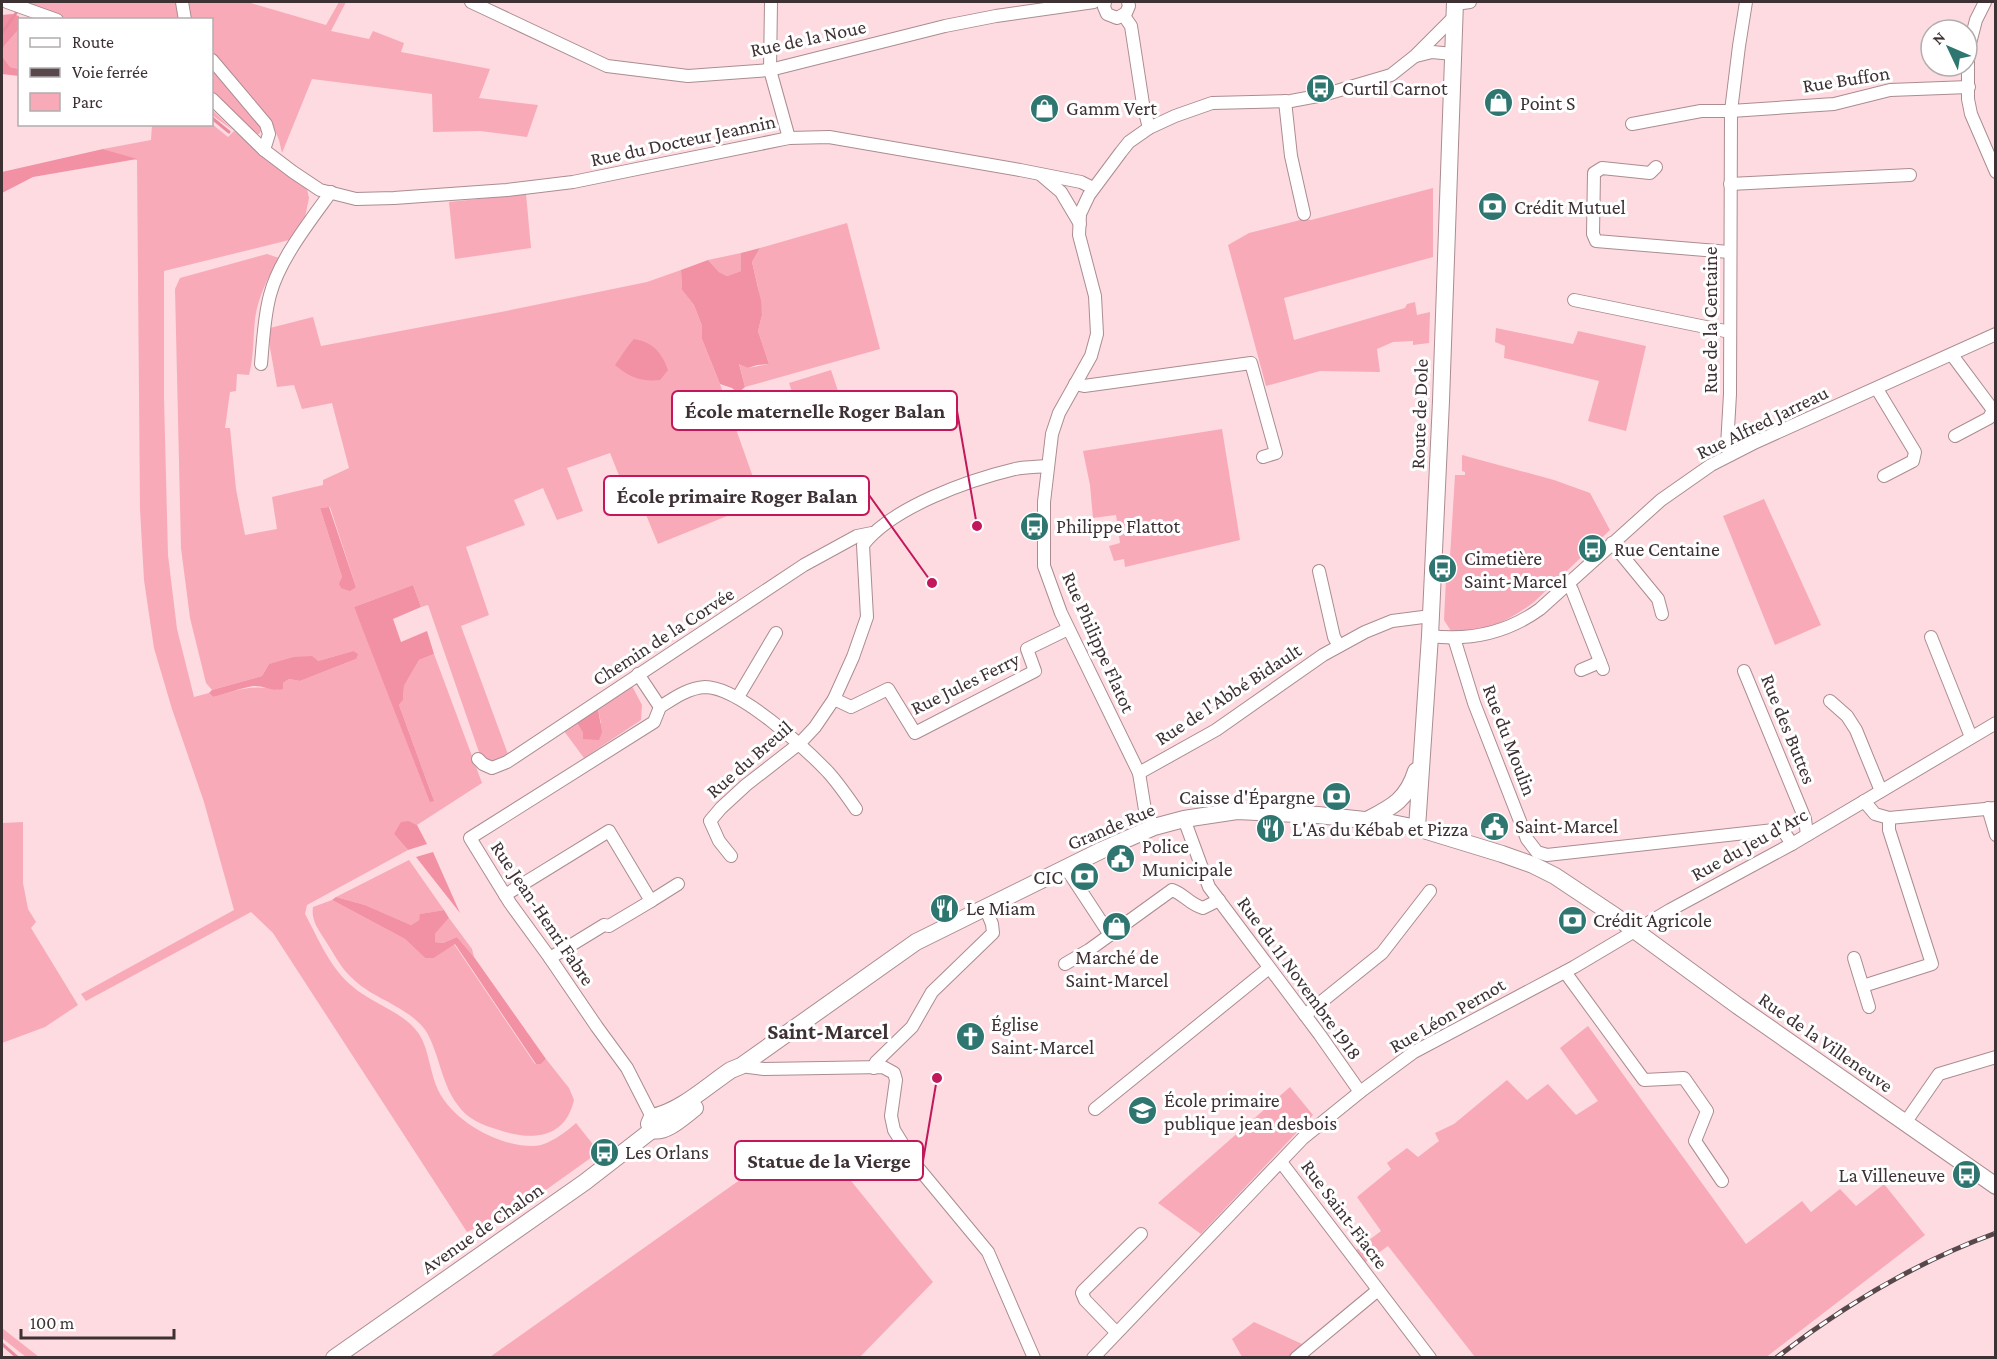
<svg xmlns="http://www.w3.org/2000/svg" width="1997" height="1359" viewBox="0 0 1997 1359" font-family="'Crimson Pro',serif">
  <style>
    .green { fill: #f8aab8; fill-rule: evenodd }
    .forest { fill: #f290a4 }
    .lines { fill: none; stroke-linecap: round; stroke-linejoin: round }
    .stream { stroke: #eb8a9f; stroke-width: 3 }
    .minor-casing { stroke: #ab8c91; stroke-width: 14 }
    .major-casing { stroke: #ab8c91; stroke-width: 18 }
    .minor { stroke: #fff; stroke-width: 12 }
    .major { stroke: #fff; stroke-width: 16 }
    .rail-casing { stroke: #58484c; stroke-width: 5 }
    .rail { stroke: #fff; stroke-width: 3; stroke-dasharray: 9; stroke-linecap: butt }
    .labels { text-anchor: middle; dominant-baseline: central; stroke-width: 6; stroke-linejoin: round; paint-order: stroke }
    .street-label { font-size: 20px; fill: #3e3134; stroke: #fff }
    .poi-label { font-size: 20px; fill: #3e3134; stroke: #fff; text-anchor: start }
    .quarter-label { font-size: 22px; font-weight: bold; fill: #3e3134; stroke: #fff }
    .leader { fill: none; stroke: #c2185b; stroke-width: 2 }
    .callout-dot { fill: #c2185b; stroke: #fff; stroke-width: 2 }
    .callout { fill: #fff; stroke: #c2185b; stroke-width: 2 }
    .callout-label { font-size: 21px; text-anchor: middle; font-weight: bold; fill: #3e3134 }
  </style>
  <rect width="100%" height="100%" fill="#fddbe1"/>
  <!-- green -->
  <g class="green">
    <polygon points="24,2 178,2 180,19 69,19 24,3"/>
    <polygon points="187,2 247,2 326,25 339,2 346,2 331,31 369,39 373,31 404,43 401,52 490,69 479,98 538,105 527,137 480,131 433,132 432,94 312,79 282,153 279,140 271,121 236,84 212,54 212,20 190,19"/>
    <polygon points="19,29 19,69 10,67 2,56 4,46"/>
    <polygon points="212,66 259,122 262,129 259,134 255,134 212,91"/>
    <path d="M212 110 234 131 307 189 309 198 304 222 289 240 164 271V398L168 555 177 629 194 697 209 693 213 697C239 690 251 684 278 690L283 683 289 679 300 681 356 659 353 651 318 661 269 664 262 676 212 690 206 683 190 618 181 548 175 289 180 278 267 254 279 258C268 277 258 297 255 319 253 338 254 356 249 375L237 374 236 391 230 392 225 428H230L236 489 245 535 277 529 272 497 323 485V480L349 468 332 403 302 409 294 385 277 387 270 348V328L313 317 321 346 501 312 647 282 681 270 682 290 694 305 702 326V339L720 384 754 480 724 493 732 514 658 544 642 505 632 508 610 453 567 468 583 511 557 520 543 488 514 500 525 525 466 547 489 615 461 626 509 757C494 764 493 765 480 755L428 605 421 607 413 585 354 607 434 801 399 705 403 700 404 686 419 660 434 654 482 783 417 825 409 821 394 834 408 850 307 905 305 914C318 938 330 968 352 986 372 1004 403 1011 419 1034 429 1049 430 1074 438 1090 454 1122 498 1146 533 1146 548 1146 566 1132 576 1123L599 1152 484 1234 479 1226 467 1232 273 933 251 912 86 1001 81 994 234 910 204 802 172 709 154 648 144 580 140 509 137 160 103 149 151 140 152 125 212 124 228 137 234 131 212 115ZM330 507 356 587 341 588 340 584 342 577 320 508Z"/>
    <polygon points="1433,188 1433,257 1284,298 1294,340 1405,308 1407,304 1415,302 1417,315 1430,312 1429,343 1413,345 1413,341 1393,342 1377,349 1380,372 1320,371 1266,386 1228,245 1249,233 1304,219 1311,220"/>
    <polygon points="526,194 531,248 455,259 449,202"/>
    <polygon points="847,223 880,349 745,387 739,363 748,368 769,364 758,331 762,315 758,287 752,262 760,248"/>
    <polygon points="741,253 741,271 727,276 719,272 708,260"/>
    <polygon points="1496,328 1573,344 1578,331 1646,346 1626,431 1588,421 1599,381 1504,358 1505,346 1495,342"/>
    <polygon points="831,370 839,394 797,407 789,383"/>
    <polygon points="1222,429 1240,540 1125,567 1124,559 1114,561 1109,546 1120,543 1116,515 1093,518 1090,485 1083,451"/>
    <path d="M1462 455 1554 480 1590 493 1610 530 1534 602C1509 621 1484 633 1451 631L1444 620 1447 558 1450 557 1455 475H1465V472L1462 471Z"/>
    <polygon points="1764,499 1821,625 1775,645 1723,516"/>
    <polygon points="632,686 642,705 641,720 584,758 564,731 577,723 583,733 601,723 598,709"/>
    <polygon points="23,822 23,883 28,909 36,922 31,928 78,1005 45,1027 2,1043 2,823"/>
    <polygon points="409,860 444,910 421,914 419,920 411,925 365,905 336,897"/>
    <path d="M332 900 405 939 425 958H434L454 944 535 1064H541L546 1059 569 1088 574 1100C565 1139 532 1141 499 1130 482 1125 467 1119 457 1104 440 1082 438 1044 422 1026 402 1004 371 998 351 977 340 967 333 952 325 940 318 929 311 920 313 907Z"/>
    <polygon points="449,918 472,949 474,957 457,937 443,943 435,942 435,934"/>
    <polygon points="1588,1026 1746,1244 1802,1201 1811,1212 1840,1189 1856,1206 1884,1184 1925,1235 1765,1358 1475,1357 1388,1246 1364,1263 1356,1250 1381,1231 1357,1197 1391,1169 1387,1163 1407,1148 1418,1157 1439,1141 1435,1133 1454,1124 1507,1080 1527,1100 1548,1084 1576,1115 1598,1101 1560,1048"/>
    <polygon points="1290,1087 1313,1115 1201,1234 1158,1203"/>
    <polygon points="792,1143 826,1150 933,1282 860,1357 490,1357"/>
    <polygon points="1254,1322 1302,1344 1288,1357 1242,1357 1232,1339"/>
    <polygon points="2,1328 39,1357 26,1357 2,1338"/>
  </g>
  <!-- forest -->
  <g class="forest">
    <polygon points="12,14 19,16 19,29 4,46 2,56 10,67 19,69 19,76 2,74 2,15"/>
    <polygon points="103,149 137,159 33,177 2,193 2,172"/>
    <polygon points="760,248 752,262 761,301 762,315 758,331 769,364 757,365 748,368 739,364 745,387 738,393 732,388 720,384 702,339 702,326 694,305 682,290 681,270 708,260 719,272 727,276 741,271 741,253"/>
    <path d="M634 339C653 342 662 353 668 370L660 380C641 382 629 377 615 365 621 357 628 345 634 339Z"/>
    <polygon points="329,507 356,587 350,591 341,588 339,584 342,577 320,508"/>
    <polygon points="413,585 421,607 393,619 401,642 427,631 434,654 419,660 404,686 403,700 399,705 434,801 430,802 354,607"/>
    <path d="M353 651 358 654 356 659 300 681 289 679 283 683V689C273 692 263 685 253 686 240 688 226 694 213 697L209 693 212 690 262 676 269 664 294 657 312 656 318 661Z"/>
    <polygon points="598,709 602,732 599,740 583,739 583,733 577,723"/>
    <polygon points="409,821 417,825 427,844 408,850 394,834 401,822"/>
    <polygon points="433,852 460,913 416,857"/>
    <polygon points="336,897 365,905 411,925 419,920 420,914 444,910 449,918 435,934 435,942 443,943 457,937 474,957 546,1059 541,1064 536,1064 455,944 434,958 425,958 405,939 332,900"/>
  </g>
  <g class="lines">
    <!-- stream -->
    <g class="stream">
      <polyline points="2,33 16,13"/>
      <polyline points="212,118 229,132"/>
      <polyline points="2,1344 18,1358"/>
    </g>
    <defs>
      <g id="minor">
        <polyline points="7,2 57,20"/>
        <polyline points="182,2 185,20"/>
        <polyline points="471,2 607,66 688,76 770,70 945,26 996,16 1094,2"/>
        <polyline points="771,2 770,70 789,138"/>
        <polyline points="1105,2 1104,7 1107,14 1117,18 1126,13 1129,6 1128,2"/>
        <polyline points="1985,2 1976,20 1968,51 1968,99 1971,114 1996,172"/>
        <polyline points="1455,4 1470,2"/>
        <polyline points="1124,16 1131,26 1143,104 1149,128"/>
        <polyline points="1416,56 1432,52 1453,54"/>
        <polyline points="212,60 266,124 269,134 264,150"/>
        <polyline points="212,99 264,150 293,172 320,190 356,199 394,198 507,190 573,182 789,138 829,137 1020,170 1081,182 1093,188"/>
        <polyline points="1285,101 1291,156 1304,214"/>
        <polyline points="1632,124 1701,111 1731,111 1834,104 1890,90 1969,87"/>
        <polyline points="1656,167 1650,173 1602,168 1594,173 1593,234 1596,241 1729,252"/>
        <polyline points="1041,175 1061,192 1080,224"/>
        <polyline points="1730,184 1910,175"/>
        <polyline points="1574,300 1730,332"/>
        <polyline points="1952,355 1993,410 1989,418 1955,436"/>
        <path d="M261 364C263 342 264 317 270 295 279 260 310 221 331 192"/>
        <polyline points="1075,384 1084,386 1251,363 1276,453 1263,457"/>
        <polyline points="1877,389 1915,452 1913,461 1884,476"/>
        <polyline points="1730,455 1727,446 1730,394 1731,111 1739,46 1746,2"/>
        <polyline points="1612,543 1658,599 1662,614"/>
        <polyline points="1319,571 1334,637 1339,646"/>
        <polyline points="1568,583 1572,590 1603,669"/>
        <path d="M1430 636C1471 641 1507 633 1540 609L1661 500 1711 465 1756 442 1996 334"/>
        <polyline points="1931,637 1971,737"/>
        <polyline points="1454,638 1474,703 1527,839 1537,852 1547,855 1782,829 1792,844"/>
        <polyline points="1581,670 1600,662"/>
        <polyline points="1744,671 1805,819 1807,835"/>
        <polyline points="638,674 660,707 654,722 470,838 510,903 550,958 597,1027 627,1068 652,1117"/>
        <polyline points="738,697 776,633"/>
        <polyline points="834,699 851,707 888,689 915,733 1035,671 1027,649 1068,629"/>
        <polyline points="1830,701 1847,716 1856,730 1881,791"/>
        <path d="M660 707C674 698 688 688 705 687 739 687 805 748 828 772 838 783 847 796 856 809"/>
        <polyline points="478,759 483,764 492,768 507,762 804,565 857,536 872,533"/>
        <polyline points="1139,773 1216,730 1323,655 1365,632 1392,621 1431,616"/>
        <polyline points="1864,801 1875,814 1889,818 1996,808"/>
        <polyline points="1988,808 1996,835"/>
        <polyline points="1184,819 1209,887 1320,1035 1360,1092"/>
        <polyline points="1154,827 1145,810 1139,773 1061,613 1044,566 1044,502 1052,434 1059,413 1091,356 1097,334 1095,296 1079,235 1080,214 1089,195 1121,152 1129,142 1149,128 1175,116 1212,103 1291,101 1323,95 1391,75 1415,56 1456,15"/>
        <path d="M731 856 719 841 710 821 721 808 746 785 800 743 815 727 834 699 853 657 867 617 863 545C892 507 969 480 1015 469 1025 467 1037 467 1047 466"/>
        <polyline points="1066,868 1110,935"/>
        <polyline points="505,895 609,831 651,901 609,926 604,925 550,958"/>
        <polyline points="651,901 678,884"/>
        <polyline points="1854,958 1869,1007"/>
        <path d="M1065 964 1089 950 1172 890C1184 894 1189 904 1203 908L1219 900"/>
        <polyline points="1565,972 1644,1080 1684,1078 1707,1111 1695,1141 1722,1181"/>
        <polyline points="1863,986 1932,964 1889,830 1889,818"/>
        <polyline points="1305,1015 1382,953 1430,891"/>
        <polyline points="741,1066 764,1069 883,1067 894,1073 896,1080 891,1116 894,1130 915,1164 988,1252 1034,1358"/>
        <polyline points="874,1068 876,1062 912,1027 932,992 993,933 992,924 985,907"/>
        <polyline points="1095,1109 1269,968"/>
        <polyline points="1905,1123 1939,1074 1996,1057"/>
        <polyline points="1281,1162 1430,1358"/>
        <polyline points="1116,1332 1085,1300 1082,1293 1083,1291 1141,1234"/>
        <polyline points="1093,1358 1303,1138 1360,1092 1414,1052 1574,967 1670,910 1792,844 1996,723"/>
        <polyline points="1296,1358 1378,1290"/>
      </g>
      <g id="major">
        <path d="M1367 820C1392 807 1407 800 1416 771"/>
        <polyline points="1417,828 1430,636 1441,401 1455,2"/>
        <path d="M652 1130 649 1124 652 1117C681 1111 707 1086 731 1070L741 1066 916 942 1102 850 1154 827 1184 819 1237 811 1318 815 1392 823 1417 828 1502 854 1533 865 1555 876 1615 916 1738 1006 1996 1186"/>
        <path d="M652 1130C666 1134 684 1116 695 1108"/>
        <polyline points="334,1358 585,1182 652,1130"/>
      </g>
    </defs>
    <!-- minor casing -->
    <use href="#minor" class="minor-casing"/>
    <!-- major casing -->
    <use href="#major" class="major-casing"/>
    <!-- minor -->
    <use href="#minor" class="minor"/>
    <!-- major -->
    <use href="#major" class="major"/>
    <defs>
      <path id="rail" d="M1776 1358C1843 1306 1916 1262 1996 1233"/>
    </defs>
    <!-- rail casing -->
    <use href="#rail" class="rail-casing"/>
    <!-- rail -->
    <use href="#rail" class="rail"/>
  </g>
  <!-- icons -->
  <defs>
    <symbol id="bus-disc" viewBox="-11 -11 22 22"><circle r="9.5" fill="#2e766f" stroke="#fff"/><path d="M-5-6H5V4H4V6H2V4H-2V6H-4V4H-5ZM-3.5-4V0h7V-4ZM-3.5 1.2v1.5H-2V1.2ZM2 1.2v1.5H3.5V1.2Z" fill="#fff"/></symbol>
    <symbol id="shop-disc" viewBox="-11 -11 22 22"><circle r="9.5" fill="#2e766f" stroke="#fff"/><path d="M-5-2.5h2.3a2.7 3.5 0 0 1 5.4 0H5L5.5 6h-11ZM-1.5-2.5h3a1.5 2.3 0 0 0-3 0Z" fill="#fff"/></symbol>
    <symbol id="bank-disc" viewBox="-11 -11 22 22"><circle r="9.5" fill="#2e766f" stroke="#fff"/><path d="M-6-4H6V4H-6ZM0-2.3a2.3 2.3 0 1 0 0 4.6a2.3 2.3 0 1 0 0-4.6Z" fill="#fff"/></symbol>
    <symbol id="civic-disc" viewBox="-11 -11 22 22"><circle r="9.5" fill="#2e766f" stroke="#fff"/><path d="M-.6-6.5H3V-4.5H.6V-3L4-1V1h2V6H-6V1h2V-1L-.6-3ZM-1.2 2.5V6h2.4V2.5Z" fill="#fff"/></symbol>
    <symbol id="restaurant-disc" viewBox="-11 -11 22 22"><circle r="9.5" fill="#2e766f" stroke="#fff"/><path d="M-5-6h1v4h1v-4h1v4h1v-4h1v5L-1.5 .5V6h-2V.5L-5-1ZM5-6V6H3V1.5H1.5Q1.5-4 5-6Z" fill="#fff"/></symbol>
    <symbol id="church-disc" viewBox="-11 -11 22 22"><circle r="9.5" fill="#2e766f" stroke="#fff"/><path d="M-1.2-6h2.4v3.5h3.3v2.4h-3.3V6h-2.4V-.1h-3.3v-2.4h3.3Z" fill="#fff"/></symbol>
    <symbol id="school-disc" viewBox="-11 -11 22 22"><circle r="9.5" fill="#2e766f" stroke="#fff"/><path d="M0-5L7-2L0 1L-7-2ZM-4 1L0 2.5L4 1V4Q0 6-4 4Z" fill="#fff"/></symbol>
  </defs>
  <g fill-rule="evenodd">
    <use href="#bus-disc" x="1304" y="72" width="33" height="33"/>
    <use href="#shop-disc" x="1482" y="86" width="33" height="33"/>
    <use href="#shop-disc" x="1028" y="92" width="33" height="33"/>
    <use href="#bank-disc" x="1476" y="190" width="33" height="33"/>
    <use href="#bus-disc" x="1018" y="510" width="33" height="33"/>
    <use href="#bus-disc" x="1576" y="532" width="33" height="33"/>
    <use href="#bus-disc" x="1426" y="552" width="33" height="33"/>
    <use href="#bank-disc" x="1320" y="780" width="33" height="33"/>
    <use href="#civic-disc" x="1478" y="810" width="33" height="33"/>
    <use href="#restaurant-disc" x="1254" y="812" width="33" height="33"/>
    <use href="#civic-disc" x="1104" y="842" width="33" height="33"/>
    <use href="#bank-disc" x="1068" y="860" width="33" height="33"/>
    <use href="#restaurant-disc" x="928" y="892" width="33" height="33"/>
    <use href="#bank-disc" x="1556" y="904" width="33" height="33"/>
    <use href="#shop-disc" x="1100" y="910" width="33" height="33"/>
    <use href="#church-disc" x="954" y="1020" width="33" height="33"/>
    <use href="#school-disc" x="1126" y="1094" width="33" height="33"/>
    <use href="#bus-disc" x="588" y="1136" width="33" height="33"/>
    <use href="#bus-disc" x="1950" y="1158" width="33" height="33"/>
  </g>
  <g class="labels">
    <!-- street labels -->
    <g class="street-label">
      <text transform="translate(808 38) rotate(-12)">Rue de la Noue</text>
      <text transform="translate(1846 79) rotate(-9)">Rue Buffon</text>
      <text transform="translate(683 140) rotate(-12)">Rue du Docteur Jeannin</text>
      <text transform="translate(1710 320) rotate(-90)">Rue de la Centaine</text>
      <text transform="translate(1419 414) rotate(-88)">Route de Dole</text>
      <text transform="translate(1762 422) rotate(-26)">Rue Alfred Jarreau</text>
      <text transform="translate(663 636) rotate(-33)">Chemin de la Corvée</text>
      <text transform="translate(1099 642) rotate(66)">Rue Philippe Flatot</text>
      <text transform="translate(965 683) rotate(-26)">Rue Jules Ferry</text>
      <text transform="translate(1228 694) rotate(-33)">Rue de l'Abbé Bidault</text>
      <text transform="translate(1789 729) rotate(68)">Rue des Buttes</text>
      <text transform="translate(1510 740) rotate(69)">Rue du Moulin</text>
      <text transform="translate(749 759) rotate(-41)">Rue du Breuil</text>
      <text transform="translate(1111 826) rotate(-23)">Grande Rue</text>
      <text transform="translate(1749 844) rotate(-29)">Rue du Jeu d'Arc</text>
      <text transform="translate(543 913) rotate(56)">Rue Jean-Henri Fabre</text>
      <text transform="translate(1300 978) rotate(54)">Rue du 11 Novembre 1918</text>
      <text transform="translate(1447 1015) rotate(-30)">Rue Léon Pernot</text>
      <text transform="translate(1826 1042) rotate(35)">Rue de la Villeneuve</text>
      <text transform="translate(1345 1214) rotate(53)">Rue Saint-Fiacre</text>
      <text transform="translate(482 1228) rotate(-35)">Avenue de Chalon</text>
    </g>
    <!-- poi labels -->
    <g class="poi-label">
      <text x="1342" y="88">Curtil Carnot</text>
      <text x="1520" y="103">Point S</text>
      <text x="1066" y="108">Gamm Vert</text>
      <text x="1514" y="207">Crédit Mutuel</text>
      <text x="1056" y="526">Philippe Flattot</text>
      <text x="1614" y="549">Rue Centaine</text>
      <text x="1464" y="558">Cimetière<tspan x="1464" dy="23">Saint-Marcel</tspan></text>
      <text x="1315" y="797" text-anchor="end">Caisse d'Épargne</text>
      <text x="1515" y="826">Saint-Marcel</text>
      <text x="1292" y="829">L'As du Kébab et Pizza</text>
      <text x="1142" y="846">Police<tspan x="1142" dy="23">Municipale</tspan></text>
      <text x="1063" y="877" text-anchor="end">CIC</text>
      <text x="966" y="908">Le Miam</text>
      <text x="1593" y="920">Crédit Agricole</text>
      <text x="1117" y="957" text-anchor="middle">Marché de<tspan x="1117" dy="23">Saint-Marcel</tspan></text>
      <text x="991" y="1024">Église<tspan x="991" dy="23">Saint-Marcel</tspan></text>
      <text x="1164" y="1100">École primaire<tspan x="1164" dy="23">publique jean desbois</tspan></text>
      <text x="625" y="1152">Les Orlans</text>
      <text x="1945" y="1175" text-anchor="end">La Villeneuve</text>
    </g>
    <!-- quarter labels -->
    <g class="quarter-label">
      <text x="828" y="1031">Saint-Marcel</text>
    </g>
  </g>
  <!-- callouts -->
  <path class="leader" d="M977 526L957 411M932 583L869 495M937 1078L923 1161"/>
  <g class="callout-dot">
    <circle cx="977" cy="526" r="6"/>
    <circle cx="932" cy="583" r="6"/>
    <circle cx="937" cy="1078" r="6"/>
  </g>
  <g class="callout">
    <rect x="672" y="391" width="285" height="39" rx="6"/>
    <rect x="604" y="476" width="265" height="39" rx="6"/>
    <rect x="735" y="1141" width="188" height="39" rx="6"/>
  </g>
  <g class="callout-label">
    <text x="815" y="418">École maternelle Roger Balan</text>
    <text x="737" y="503">École primaire Roger Balan</text>
    <text x="829" y="1168">Statue de la Vierge</text>
  </g>
  <!-- border -->
  <rect width="1997" height="1359" fill="none" stroke="#3e3134" stroke-width="6"/>
  <!-- legend -->
  <rect x="18" y="18" width="195" height="108" fill="#ffffff" stroke="#b2adae" stroke-width="1.5"/>
  <rect x="30" y="38" width="30" height="9" fill="#ffffff" stroke="#b2adae" stroke-width="1.5"/>
  <text x="72" y="48" font-size="18" fill="#3e3134">Route</text>
  <rect x="30" y="68" width="30" height="9" fill="#58484c" stroke="#b2adae" stroke-width="1.5"/>
  <text x="72" y="78" font-size="18" fill="#3e3134">Voie ferrée</text>
  <rect x="30" y="93" width="30" height="18" fill="#f8aab8" stroke="#b2adae" stroke-width="1.5"/>
  <text x="72" y="108" font-size="18" fill="#3e3134">Parc</text>
  <!-- north arrow -->
  <g transform="translate(1949 48) rotate(314)"><circle r="28" fill="#ffffff" stroke="#b2adae" stroke-width="1.5"/>
  <path d="M0-4.5L10 22L0 15L-10 22Z" fill="#2e766f"/>
  <text y="-9" font-size="16" font-weight="bold" text-anchor="middle" fill="#3e3134">N</text>
  </g>
  <!-- scale -->
  <path d="M21 1329v9h153v-9" fill="none" stroke="#3e3134" stroke-width="3"/>
  <text x="30" y="1329" font-size="18" fill="#3e3134" stroke="#ffffff" stroke-width="4.5" paint-order="stroke">100 m</text>
</svg>
